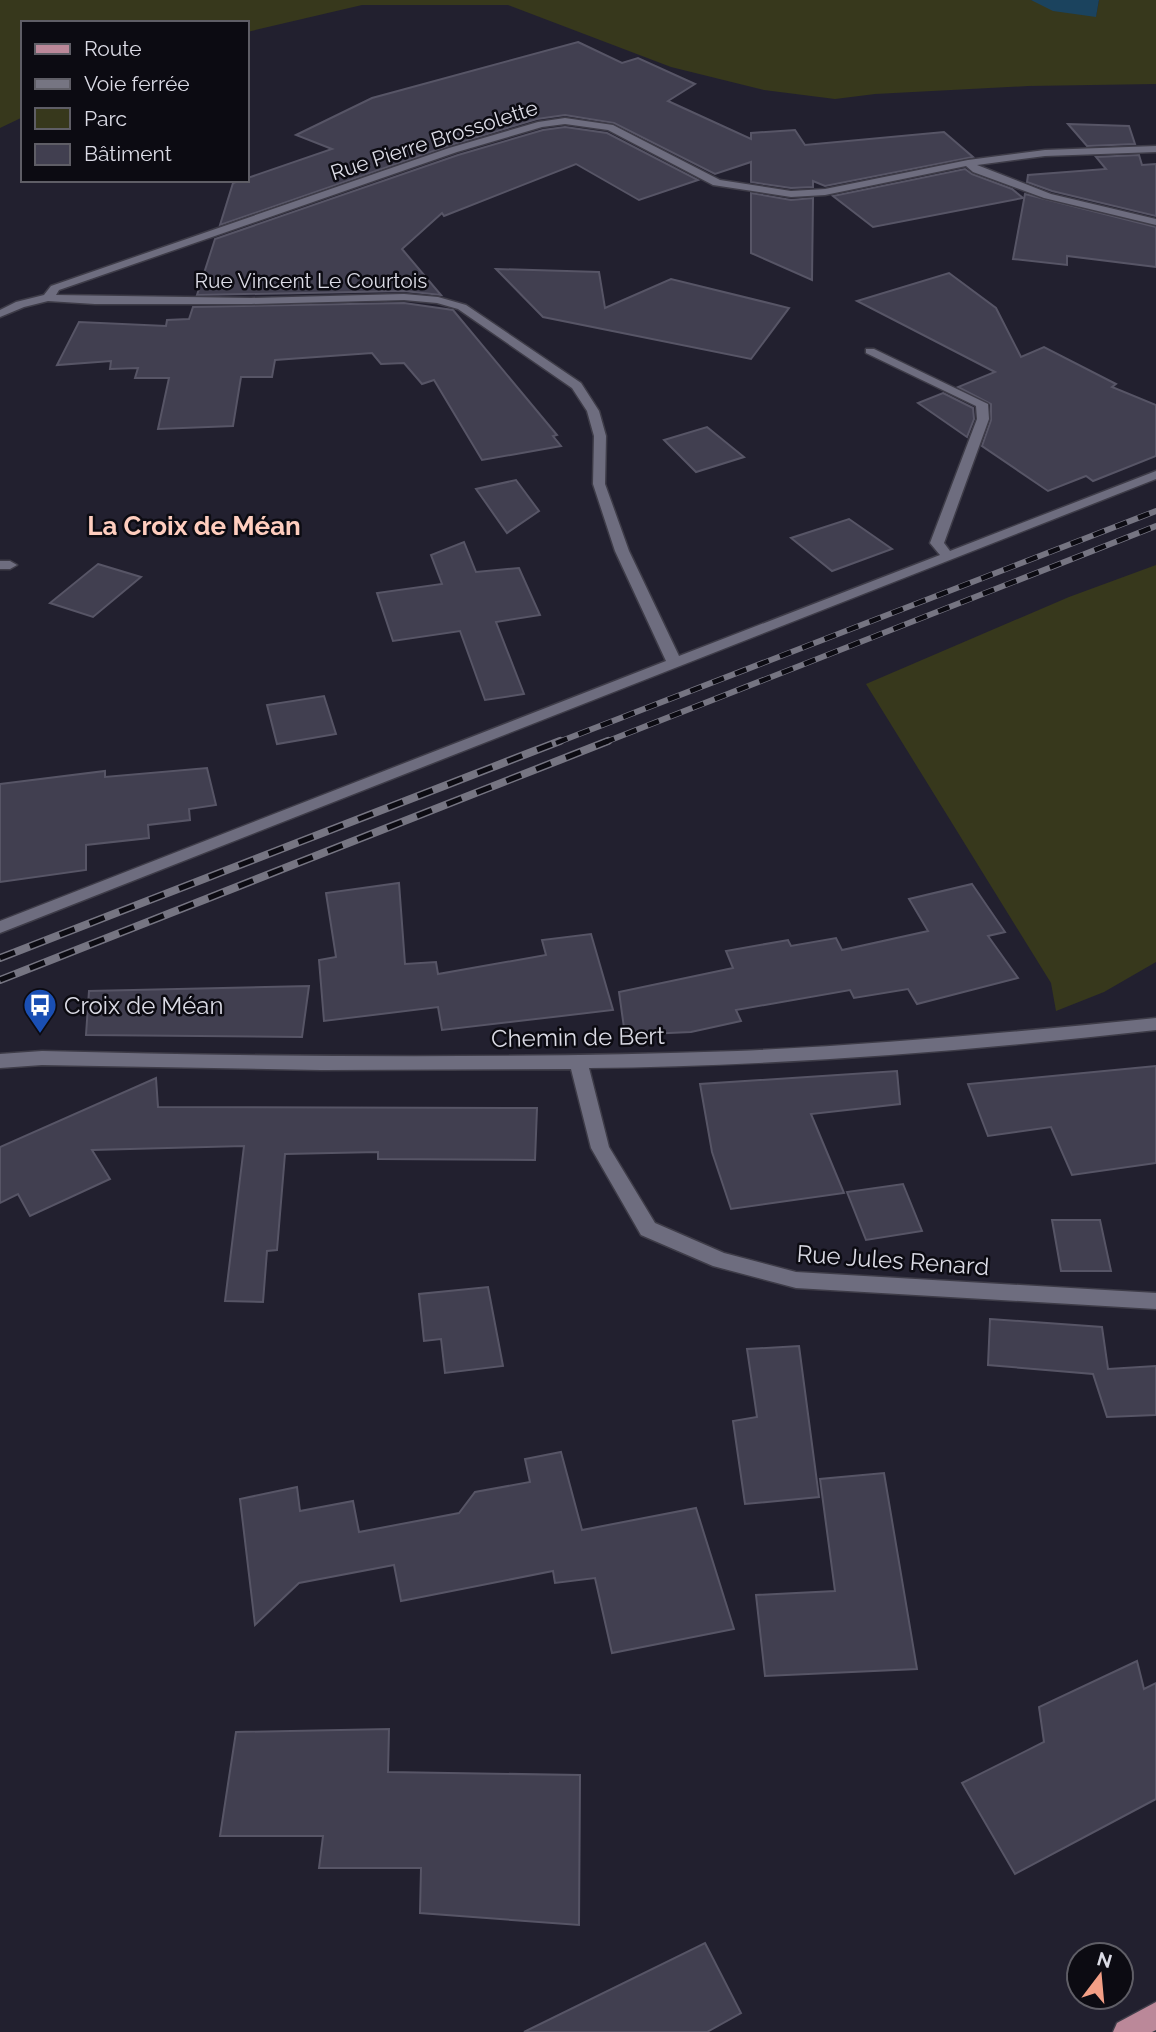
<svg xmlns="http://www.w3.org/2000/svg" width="1156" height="2032" viewBox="0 0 1156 2032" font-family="Raleway,sans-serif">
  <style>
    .green { fill: #37381c }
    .water { fill: #1b435e }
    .building { fill: #413f50; stroke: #575566; stroke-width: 2 }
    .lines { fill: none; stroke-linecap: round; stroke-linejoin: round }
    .minor-casing { stroke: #3e3c48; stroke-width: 3 }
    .major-casing { stroke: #3e3c48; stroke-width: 3 }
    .minor { fill: #6e6d7f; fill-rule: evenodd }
    .major { fill: #b89; fill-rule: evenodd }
    .rail-far1-casing { stroke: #767582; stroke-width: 6 }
    .rail-casing { stroke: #767582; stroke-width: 8 }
    .rail-far1 { stroke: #0c0b12; stroke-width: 4.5; stroke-dasharray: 12; stroke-linecap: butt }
    .rail { stroke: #0c0b12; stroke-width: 5; stroke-dasharray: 16; stroke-linecap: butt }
    .labels { text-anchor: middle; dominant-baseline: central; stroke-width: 5; stroke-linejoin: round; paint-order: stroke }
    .far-street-label { font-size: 21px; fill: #dbdbe5; stroke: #0c0b12 }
    .poi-label { font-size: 24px; fill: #dbdbe5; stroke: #0c0b12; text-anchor: start }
    .street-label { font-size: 24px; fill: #dbdbe5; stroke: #0c0b12 }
    .far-district-label { font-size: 26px; font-weight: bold; fill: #fecdbe; stroke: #0c0b12 }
  </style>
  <rect width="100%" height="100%" fill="#22202f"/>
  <!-- green -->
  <g class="green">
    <polygon points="0,0 1031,0 1096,16 1099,0 1156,0 1156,84 1028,86 875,94 835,99 764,90 671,67 508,5 362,5 247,32 247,23 23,23 23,117 0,128"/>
    <polygon points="1156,565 1156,962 1104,992 1056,1011 1051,983 866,684 1069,597"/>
  </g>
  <!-- water -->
  <polygon class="water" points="1031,0 1099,0 1096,17 1053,11"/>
  <!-- building -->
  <g class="building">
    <polygon points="578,42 622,63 638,58 695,84 668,101 751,139 751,133 795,130 805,145 944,132 973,157 825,186 813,181 813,187 791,188 751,182 751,162 715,174 614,123 565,115 537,119 448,146 220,225 233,183 332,149 296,135 372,98"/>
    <polygon points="1068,124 1129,126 1135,144 1087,146"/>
    <polygon points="565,127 607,133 698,180 639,200 576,164 444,216 442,213 402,249 441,295 404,291 197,295 215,239 458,155 543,130"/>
    <polygon points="1139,155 1142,165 1156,164 1156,216 1052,191 1027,182 1028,175 1106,169 1096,157"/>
    <polygon points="965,169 972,174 1012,189 1023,198 873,227 833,196"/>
    <polygon points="751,193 791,200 813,198 812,280 751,253"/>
    <polygon points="1025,194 1156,227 1156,267 1067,256 1067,265 1013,259"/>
    <polygon points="496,269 599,272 605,308 671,279 789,308 751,359 543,317"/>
    <polygon points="949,273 996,308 1021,357 1044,347 1116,384 1112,387 1156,405 1156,456 1093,481 1086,476 1048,491 982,446 991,420 991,404 958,387 995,372 857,301"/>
    <polygon points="404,303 453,310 557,435 553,436 561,446 482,460 434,380 422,384 404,363 381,364 372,353 275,360 272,377 241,377 233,426 158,429 169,378 135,378 138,368 110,369 111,361 57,365 79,322 166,326 167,320 189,319 193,307"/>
    <polygon points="943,393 973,408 974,419 967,437 918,403"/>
    <polygon points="707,427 744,457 696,472 664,440"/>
    <polygon points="516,480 539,511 507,533 476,489"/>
    <polygon points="849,519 892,549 832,571 791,538"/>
    <polygon points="464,542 476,572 519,568 540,615 496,622 524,694 485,700 460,631 393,641 377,593 442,584 431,555"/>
    <polygon points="98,564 141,577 93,617 50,603"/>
    <polygon points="324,696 336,734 277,744 267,705"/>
    <polygon points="207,768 216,805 189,809 190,820 148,825 149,838 86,845 86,870 0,882 0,784 105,771 105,777"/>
    <polygon points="399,883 405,964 436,962 438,974 546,955 542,940 591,934 613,1010 442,1030 438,1007 324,1021 319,960 336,957 326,893"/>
    <polygon points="972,884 1005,932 988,936 1018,978 917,1004 908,989 854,998 850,990 736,1010 741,1021 691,1032 625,1035 619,992 733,968 726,951 788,940 791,946 836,938 842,950 928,931 909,899"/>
    <polygon points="309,986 302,1037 86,1035 89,991"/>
    <polygon points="1156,1066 1156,1163 1072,1175 1051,1127 988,1136 968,1084"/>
    <polygon points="897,1071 900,1104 811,1114 844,1193 731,1209 712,1152 700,1084"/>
    <polygon points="156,1078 158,1107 537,1108 535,1160 378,1159 378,1152 285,1154 277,1250 267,1251 263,1302 225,1301 244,1146 92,1150 110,1179 30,1216 18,1194 0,1203 0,1147"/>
    <polygon points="903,1184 922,1231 866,1240 847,1192"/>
    <polygon points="1052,1220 1100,1220 1111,1271 1061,1271"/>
    <polygon points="488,1287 503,1366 445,1373 441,1339 424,1341 419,1294"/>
    <polygon points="990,1319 1102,1327 1108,1369 1156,1366 1156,1415 1107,1417 1093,1374 988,1365"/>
    <polygon points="799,1346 819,1497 745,1504 733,1421 757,1417 747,1349"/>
    <polygon points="561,1452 582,1530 696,1508 734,1629 612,1653 595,1578 555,1583 553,1571 401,1601 394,1565 299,1583 255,1625 240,1499 297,1487 300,1511 353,1501 359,1532 459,1513 475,1492 530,1482 525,1459"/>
    <polygon points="884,1473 917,1669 765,1676 756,1595 835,1591 820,1479"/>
    <polygon points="1137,1661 1144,1689 1156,1683 1156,1799 1015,1874 962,1783 1044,1742 1039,1707"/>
    <polygon points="389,1729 388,1772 580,1775 579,1925 420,1913 421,1868 319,1868 323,1836 220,1836 236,1732"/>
    <polygon points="705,1943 741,2013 707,2032 524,2032"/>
  </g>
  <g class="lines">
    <defs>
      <g id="minor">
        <polygon points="565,118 613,125 720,180 791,191 825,189 968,160 1045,150 1156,146 1156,152 1045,156 977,165 1051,194 1156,219 1156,225 1044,198 973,172 966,166 825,195 791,197 713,185 608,130 565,124 542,127 457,152 59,290 56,295 251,298 404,294 438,297 466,305 581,383 599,411 606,436 605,484 629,551 679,656 940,555 930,543 977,419 976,406 866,353 866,349 874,349 988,404 989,419 944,543 950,551 1156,471 1156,479 0,933 0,921 666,661 615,551 593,484 594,436 587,411 572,388 458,309 437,303 404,300 251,304 95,304 48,301 24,307 0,317 0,310 16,302 44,295 51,286 449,148 538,122"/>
        <polygon points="0,561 10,561 17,565 10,569 0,569"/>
        <path d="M1156 1018V1030C968 1051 779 1066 589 1068L609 1147 655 1223 724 1253 796 1272 1156 1293V1309L796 1288 713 1266 641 1235 591 1148 571 1069 321 1070 42 1065 0 1068V1054L42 1051C274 1057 505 1059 737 1051 877 1045 1017 1032 1156 1018Z"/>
      </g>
      <polygon id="major" points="1156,2002 1156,2030 1152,2032 1113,2032 1117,2023"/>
    </defs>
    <!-- minor casing -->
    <use href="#minor" class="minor-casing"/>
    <!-- major casing -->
    <use href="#major" class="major-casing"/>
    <!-- minor -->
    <use href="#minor" class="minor"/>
    <!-- major -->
    <use href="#major" class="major"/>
    <defs>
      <g id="rail-far1">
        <polyline points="556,743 1156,511"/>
        <polyline points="603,743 1156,526"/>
      </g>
      <g id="rail">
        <polyline points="0,958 560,741"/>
        <polyline points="0,980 608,741"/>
      </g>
    </defs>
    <!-- rail-far1 casing -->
    <use href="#rail-far1" class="rail-far1-casing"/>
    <!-- rail casing -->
    <use href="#rail" class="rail-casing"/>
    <!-- rail-far1 -->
    <use href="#rail-far1" class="rail-far1"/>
    <!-- rail -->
    <use href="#rail" class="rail"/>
  </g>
  <!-- icons -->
  <defs>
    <symbol id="bus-pin" viewBox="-11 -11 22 30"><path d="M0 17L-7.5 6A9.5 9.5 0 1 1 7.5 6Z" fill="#1a4fb4" stroke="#0c0b12"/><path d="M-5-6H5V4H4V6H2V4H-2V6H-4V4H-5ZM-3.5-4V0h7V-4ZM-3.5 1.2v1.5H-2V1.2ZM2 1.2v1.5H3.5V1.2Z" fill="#fff"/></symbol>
  </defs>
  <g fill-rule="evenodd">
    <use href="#bus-pin" x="21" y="986" width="38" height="52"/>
  </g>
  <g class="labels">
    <!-- far-street labels -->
    <g class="far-street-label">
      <text transform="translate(434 140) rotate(-18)">Rue Pierre Brossolette</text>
      <text x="311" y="280">Rue Vincent Le Courtois</text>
    </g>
    <!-- poi labels -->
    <g class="poi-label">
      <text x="64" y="1005">Croix de Méan</text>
    </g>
    <!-- street labels -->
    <g class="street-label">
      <text transform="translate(578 1037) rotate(-1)">Chemin de Bert</text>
      <text transform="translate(893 1260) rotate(4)">Rue Jules Renard</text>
    </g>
    <!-- far-district labels -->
    <g class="far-district-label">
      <text x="194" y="526">La Croix de Méan</text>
    </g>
  </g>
  <!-- legend -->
  <rect x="21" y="21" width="228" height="161" fill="#0c0b12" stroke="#5f5e66" stroke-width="2"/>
  <rect x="35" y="44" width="35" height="10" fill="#bb8899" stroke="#5f5e66" stroke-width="2"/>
  <text x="84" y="56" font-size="21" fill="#dbdbe5">Route</text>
  <rect x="35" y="79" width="35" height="10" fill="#767582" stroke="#5f5e66" stroke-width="2"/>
  <text x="84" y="91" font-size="21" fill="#dbdbe5">Voie ferrée</text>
  <rect x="35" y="108" width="35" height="21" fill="#37381c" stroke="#5f5e66" stroke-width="2"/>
  <text x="84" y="126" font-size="21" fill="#dbdbe5">Parc</text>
  <rect x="35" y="144" width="35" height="21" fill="#413f50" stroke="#5f5e66" stroke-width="2"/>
  <text x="84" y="161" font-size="21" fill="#dbdbe5">Bâtiment</text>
  <!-- north arrow -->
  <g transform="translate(1100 1976) rotate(16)"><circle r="33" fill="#0c0b12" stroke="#5f5e66" stroke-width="2"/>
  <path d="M0-5L12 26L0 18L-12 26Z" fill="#f39f86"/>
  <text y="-10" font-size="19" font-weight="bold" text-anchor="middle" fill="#dbdbe5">N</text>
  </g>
</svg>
